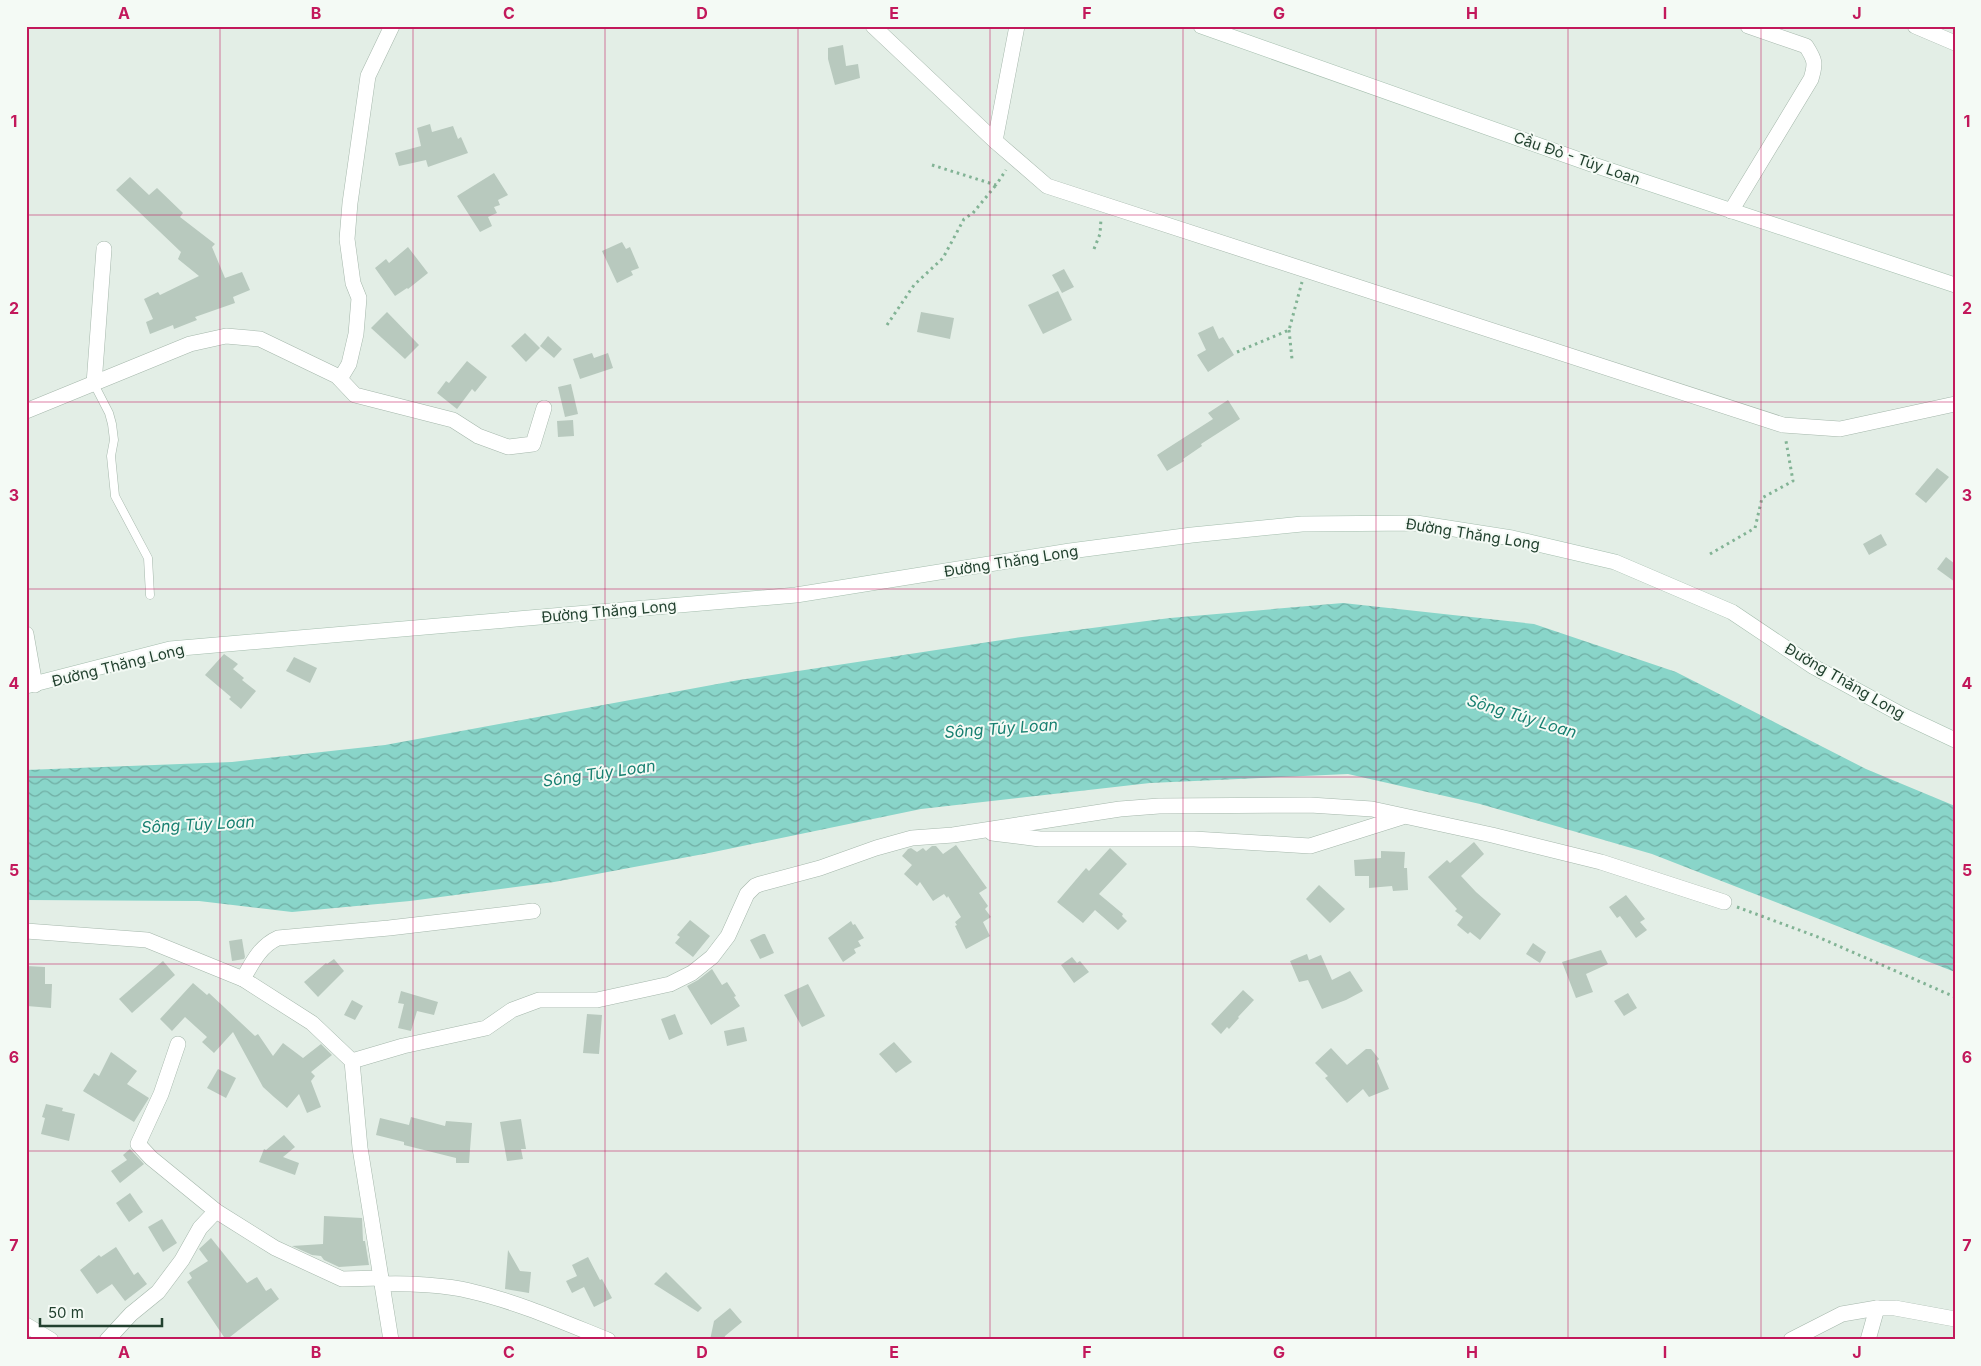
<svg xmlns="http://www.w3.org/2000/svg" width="1981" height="1366" viewBox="0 0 1981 1366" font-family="Inter,sans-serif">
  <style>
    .water { fill: url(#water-waves) }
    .building { fill: #b8c9be }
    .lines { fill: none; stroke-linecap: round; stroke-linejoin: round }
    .lane-casing { stroke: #a5b7ab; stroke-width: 9 }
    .street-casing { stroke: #a5b7ab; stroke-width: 16 }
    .secondary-casing { stroke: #a4bdad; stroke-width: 16 }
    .path { stroke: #82b395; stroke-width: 3; stroke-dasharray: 2.5 4; stroke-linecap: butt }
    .lane { stroke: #fff; stroke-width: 8 }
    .street { stroke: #fff; stroke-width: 15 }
    .secondary { stroke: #fff; stroke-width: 15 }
    .grid { fill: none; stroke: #c2185b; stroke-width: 1; stroke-opacity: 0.55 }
    .labels { text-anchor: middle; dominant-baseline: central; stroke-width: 4; stroke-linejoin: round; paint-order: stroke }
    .street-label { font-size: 15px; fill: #22412f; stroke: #f4faf5 }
    .water-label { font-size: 16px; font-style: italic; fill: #188071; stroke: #f4faf5 }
    .neatline { fill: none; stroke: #c2185b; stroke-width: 2 }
    .grid-label { font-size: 16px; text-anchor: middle; font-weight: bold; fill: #c2185b }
  </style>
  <defs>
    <pattern id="water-waves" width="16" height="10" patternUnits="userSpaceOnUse" patternTransform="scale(1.25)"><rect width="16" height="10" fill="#89d5c9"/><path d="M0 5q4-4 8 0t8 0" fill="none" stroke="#70aea4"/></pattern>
  </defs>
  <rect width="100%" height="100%" fill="#e3eee6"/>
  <!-- water -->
  <polygon class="water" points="1343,603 1534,624 1676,672 1866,769 1955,806 1955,972 1652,854 1480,804 1348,774 1150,783 921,809 709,853 554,882 410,901 292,912 199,901 26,900 26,770 232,762 385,745 739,680 1015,638 1170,618"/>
  <!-- building -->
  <g class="building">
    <polygon points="843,45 846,66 858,64 860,78 835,85 828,59 828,48"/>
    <polygon points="430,124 432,132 453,126 458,139 461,137 468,153 428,167 426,160 399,166 395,153 421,146 417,128"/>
    <polygon points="494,173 508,195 498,200 500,205 494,207 497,213 488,217 492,226 480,232 457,196"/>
    <polygon points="130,177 149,195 157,188 183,213 180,217 215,244 212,247 225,278 242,272 250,290 233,297 235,303 195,317 197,320 174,329 173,325 150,334 146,322 153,319 144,299 158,292 160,295 199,276 178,259 181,252 116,190"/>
    <polygon points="622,242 626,249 630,247 639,268 631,271 633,275 617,283 602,251"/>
    <polygon points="408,247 428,273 408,289 407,288 395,296 375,268 386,259 389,263"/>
    <polygon points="1064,269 1074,287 1062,293 1052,275"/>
    <polygon points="1058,291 1072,320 1043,334 1028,305"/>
    <polygon points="387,312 419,345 405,359 371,328"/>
    <polygon points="921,312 954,318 950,339 917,332"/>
    <polygon points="1213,326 1219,339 1223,337 1234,355 1208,372 1197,355 1206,350 1198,333"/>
    <polygon points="525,333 540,348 526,362 511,346"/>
    <polygon points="548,336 562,349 554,358 540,346"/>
    <polygon points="592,353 594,358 608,353 613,368 580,379 573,359"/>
    <polygon points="467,361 487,377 475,392 472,389 457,409 437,393 446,381 449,383"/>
    <polygon points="571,384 578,414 565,417 558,387"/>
    <polygon points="1228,400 1240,419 1201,444 1202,446 1183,459 1184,461 1167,471 1157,455 1213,419 1208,413"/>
    <polygon points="573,420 574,436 558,437 557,421"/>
    <polygon points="1937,468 1949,477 1926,503 1915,494"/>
    <polygon points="1881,534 1887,545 1869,555 1863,544"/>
    <polygon points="1946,557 1955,564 1955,582 1937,569"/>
    <polygon points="224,654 238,664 233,669 244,678 242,680 256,691 241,709 229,699 231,697 205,675"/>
    <polygon points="294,657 317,668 310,683 286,671"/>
    <polygon points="1474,842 1484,854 1461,876 1476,892 1501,914 1480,940 1470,932 1468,934 1457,925 1463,917 1455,911 1457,909 1428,877 1447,860 1450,863"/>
    <polygon points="956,845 987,888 979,893 988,906 985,909 991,917 983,922 990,936 966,949 955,926 957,925 955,922 961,917 948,896 947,898 944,894 933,901 920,882 917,886 904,874 912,865 902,856 908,849 911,848 917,852 923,848 926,851 932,846 936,846 943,854"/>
    <polygon points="1110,848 1127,864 1099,894 1123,914 1122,916 1127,921 1118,930 1095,910 1083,923 1057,902 1086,868 1089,871"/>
    <polygon points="1381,851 1405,852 1404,868 1407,868 1408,890 1393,891 1392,886 1369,888 1369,876 1355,876 1354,860 1381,858"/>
    <polygon points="1319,885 1345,909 1330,923 1306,899"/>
    <polygon points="1626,895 1645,919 1640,922 1647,930 1636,938 1620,916 1617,918 1609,907"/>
    <polygon points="690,920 710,936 693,957 675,943 680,937 677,935"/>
    <polygon points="851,921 853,925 855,924 864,938 858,941 861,946 854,949 856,953 843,962 828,938"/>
    <polygon points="763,934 765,934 774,953 760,959 750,940"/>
    <polygon points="242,939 245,957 244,959 232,961 229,941"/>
    <polygon points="1533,943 1546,952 1540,963 1526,954"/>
    <polygon points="1601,950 1608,964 1586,974 1593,992 1576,998 1562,962"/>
    <polygon points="1307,954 1309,960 1321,955 1332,980 1350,971 1363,991 1346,1000 1322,1009 1308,980 1299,982 1290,961"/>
    <polygon points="1072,957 1077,963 1080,961 1089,972 1074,983 1061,965"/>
    <polygon points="334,959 344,971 318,997 304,982 326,963 327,964"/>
    <polygon points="163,961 175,975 132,1013 119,999"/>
    <polygon points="26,966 45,967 45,984 52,984 51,1008 27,1006"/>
    <polygon points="712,969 722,985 727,982 736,996 734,997 740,1006 711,1025 687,986 698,980"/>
    <polygon points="193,983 207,995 209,993 255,1036 258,1034 273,1056 283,1043 303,1058 321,1044 332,1055 311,1072 315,1076 311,1081 321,1107 307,1113 299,1094 287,1108 274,1097 263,1087 233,1032 214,1053 202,1042 207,1037 185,1017 172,1031 160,1019"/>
    <polygon points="808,984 825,1016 802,1027 784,995"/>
    <polygon points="1243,990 1254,1000 1238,1017 1239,1018 1229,1029 1227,1027 1221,1034 1211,1024"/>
    <polygon points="401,991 438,1002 434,1015 417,1011 411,1031 398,1028 404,1004 398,1003"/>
    <polygon points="1628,993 1637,1008 1624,1016 1614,1001"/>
    <polygon points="352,1000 363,1006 355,1020 344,1015"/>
    <polygon points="587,1014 602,1015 599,1054 583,1053"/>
    <polygon points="675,1014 683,1034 669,1040 661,1019"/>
    <polygon points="744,1027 747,1041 727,1046 724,1031"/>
    <polygon points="894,1042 912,1062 896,1073 879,1054"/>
    <polygon points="1331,1048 1347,1065 1366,1049 1371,1049 1379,1059 1377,1061 1389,1089 1369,1097 1363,1089 1347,1103 1325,1078 1328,1076 1315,1063"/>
    <polygon points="111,1052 137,1071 127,1084 149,1098 134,1122 83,1091 94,1073 99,1076"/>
    <polygon points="218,1069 236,1078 226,1098 207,1088"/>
    <polygon points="46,1104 63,1108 62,1111 75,1114 69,1141 41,1134 45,1118 42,1117"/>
    <polygon points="411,1117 445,1126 446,1121 472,1123 469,1163 456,1163 456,1158 404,1145 404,1142 376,1135 380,1118 409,1125"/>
    <polygon points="521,1119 526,1149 521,1149 523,1159 507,1161 500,1122"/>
    <polygon points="284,1135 295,1147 283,1157 299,1163 295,1175 259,1162 264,1149 266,1150"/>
    <polygon points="130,1149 144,1164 120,1183 111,1171 127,1160 123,1155"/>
    <polygon points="130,1193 143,1212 129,1222 116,1203"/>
    <polygon points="324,1216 362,1218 363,1241 365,1241 369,1265 339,1267 324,1260 321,1256 312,1255 292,1246 323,1244"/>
    <polygon points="162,1219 177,1243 163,1252 148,1227"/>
    <polygon points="211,1238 247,1283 257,1277 266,1291 271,1288 279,1299 226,1340 187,1282 192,1278 189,1273 208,1261 199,1249"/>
    <polygon points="116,1247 134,1275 138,1272 147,1284 125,1301 112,1284 97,1294 80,1270 99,1255 101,1257"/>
    <polygon points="508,1250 520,1271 531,1272 529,1293 505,1289"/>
    <polygon points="588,1257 600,1280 602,1279 612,1298 594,1307 584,1287 572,1293 566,1281 577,1276 572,1265"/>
    <polygon points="666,1272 702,1308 698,1312 654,1284"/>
    <polygon points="730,1308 742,1322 725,1336 724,1340 710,1340 714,1321"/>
  </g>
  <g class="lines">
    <defs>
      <polyline id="lane" points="94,384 109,413 112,424 114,440 111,456 115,496 148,558 150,595"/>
      <g id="street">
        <polyline points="873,26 995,141"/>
        <polyline points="1017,26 995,141 1047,186 1783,425 1840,429 1955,404"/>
        <polyline points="1915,26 1955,43"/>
        <path d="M1731 211 1811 79C1816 63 1815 60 1806 46L1748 26"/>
        <polyline points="340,379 349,364 356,334 359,298 353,283 347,239 350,203 368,76 392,26"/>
        <polyline points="94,384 104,249"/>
        <polyline points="26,411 190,344 226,336 260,339 337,376 355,395 453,420 478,436 508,447 533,444 544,408"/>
        <polyline points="26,634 35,685"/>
        <polyline points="992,833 1040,839 1194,839 1310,846 1402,817"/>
        <polyline points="26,931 147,940 243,979 312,1023 352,1061 360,1148 391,1340"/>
        <path d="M243 979C252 963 260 946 278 938L389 928 533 911"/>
        <polyline points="178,1044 161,1094 138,1144 151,1158 216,1211 275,1248 342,1279 381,1278"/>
        <polyline points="352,1061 403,1046 486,1028 512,1010 539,1000 597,1000 670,984 692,973 712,957 728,936 747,894 755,886 760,884 820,868 876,848 912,838 953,835 1120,809 1159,806 1310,805 1372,809 1492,835 1601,862 1724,902"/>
        <path d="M382 1284C406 1283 447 1285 470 1291 518 1302 563 1322 608 1340"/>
        <polyline points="26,1325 51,1340"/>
        <polyline points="107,1340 131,1314 158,1292 182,1260 200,1228 216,1211"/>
        <polyline points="1791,1340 1842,1314 1877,1308 1895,1308 1955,1319"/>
        <polyline points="1868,1340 1877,1308"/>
      </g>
      <g id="secondary">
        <polyline points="1201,26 1591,164 1955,285"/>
        <polyline points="26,686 170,649 796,595 1070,551 1192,535 1302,524 1416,523 1512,538 1615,562 1732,612 1814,667 1904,716 1955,740"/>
      </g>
    </defs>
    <!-- lane casing -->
    <use href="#lane" class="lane-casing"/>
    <!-- street casing -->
    <use href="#street" class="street-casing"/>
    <!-- secondary casing -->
    <use href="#secondary" class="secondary-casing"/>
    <!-- path -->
    <g class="path">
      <polyline points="932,165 996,185 1006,170"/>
      <polyline points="1094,249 1100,234 1101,219"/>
      <polyline points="887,325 914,285 943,258 964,219 973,213 996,185"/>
      <polyline points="1289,330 1292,359"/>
      <polyline points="1237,352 1289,330 1302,282"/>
      <polyline points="1710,554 1755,528 1762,498 1793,481 1786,441"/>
      <polyline points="1737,907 1818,937 1955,997"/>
    </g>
    <!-- lane -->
    <use href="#lane" class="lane"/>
    <!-- street -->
    <use href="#street" class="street"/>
    <!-- secondary -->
    <use href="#secondary" class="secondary"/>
  </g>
  <!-- grid -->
  <path class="grid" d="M220 26V1340M413 26V1340M605 26V1340M798 26V1340M990 26V1340M1183 26V1340M1376 26V1340M1568 26V1340M1761 26V1340M26 215H1955M26 402H1955M26 589H1955M26 777H1955M26 964H1955M26 1151H1955"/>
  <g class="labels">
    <!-- street labels -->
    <g class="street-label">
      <text transform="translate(1577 158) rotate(19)">Cầu Đỏ - Túy Loan</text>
      <text transform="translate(1473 534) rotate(9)">Đường Thăng Long</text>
      <text transform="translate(1011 561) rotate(-9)">Đường Thăng Long</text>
      <text transform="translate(609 611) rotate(-5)">Đường Thăng Long</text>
      <text transform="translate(118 665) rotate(-14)">Đường Thăng Long</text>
      <text transform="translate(1845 681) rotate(30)">Đường Thăng Long</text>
    </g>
    <!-- water labels -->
    <g class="water-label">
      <text transform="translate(1522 716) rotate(17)">Sông Túy Loan</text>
      <text transform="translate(1001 728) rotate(-4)">Sông Túy Loan</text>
      <text transform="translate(599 773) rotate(-8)">Sông Túy Loan</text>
      <text transform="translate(198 824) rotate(-3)">Sông Túy Loan</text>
    </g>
  </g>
  <!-- border -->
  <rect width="1981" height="1366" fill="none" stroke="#f4faf5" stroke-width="55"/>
  <!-- scale -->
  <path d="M40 1318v8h122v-8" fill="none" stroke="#22412f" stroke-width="2.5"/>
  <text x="48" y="1318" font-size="15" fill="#22412f" stroke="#f4faf5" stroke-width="4" paint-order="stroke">50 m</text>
  <rect x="28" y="28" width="1926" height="1310" class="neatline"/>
  <g class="grid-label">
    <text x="124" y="19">A</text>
    <text x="316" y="19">B</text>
    <text x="509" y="19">C</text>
    <text x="702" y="19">D</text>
    <text x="894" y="19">E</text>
    <text x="1087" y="19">F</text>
    <text x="1279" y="19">G</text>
    <text x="1472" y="19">H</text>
    <text x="1665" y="19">I</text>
    <text x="1857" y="19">J</text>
    <text x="14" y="127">1</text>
    <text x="1967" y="127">1</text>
    <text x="14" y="314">2</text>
    <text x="1967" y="314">2</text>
    <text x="14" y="501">3</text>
    <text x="1967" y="501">3</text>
    <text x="14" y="689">4</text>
    <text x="1967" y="689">4</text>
    <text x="14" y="876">5</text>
    <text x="1967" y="876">5</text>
    <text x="14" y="1063">6</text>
    <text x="1967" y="1063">6</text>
    <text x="14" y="1251">7</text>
    <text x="1967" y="1251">7</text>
    <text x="124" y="1358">A</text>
    <text x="316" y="1358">B</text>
    <text x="509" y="1358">C</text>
    <text x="702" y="1358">D</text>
    <text x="894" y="1358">E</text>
    <text x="1087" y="1358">F</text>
    <text x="1279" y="1358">G</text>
    <text x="1472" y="1358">H</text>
    <text x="1665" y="1358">I</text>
    <text x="1857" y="1358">J</text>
  </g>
</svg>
